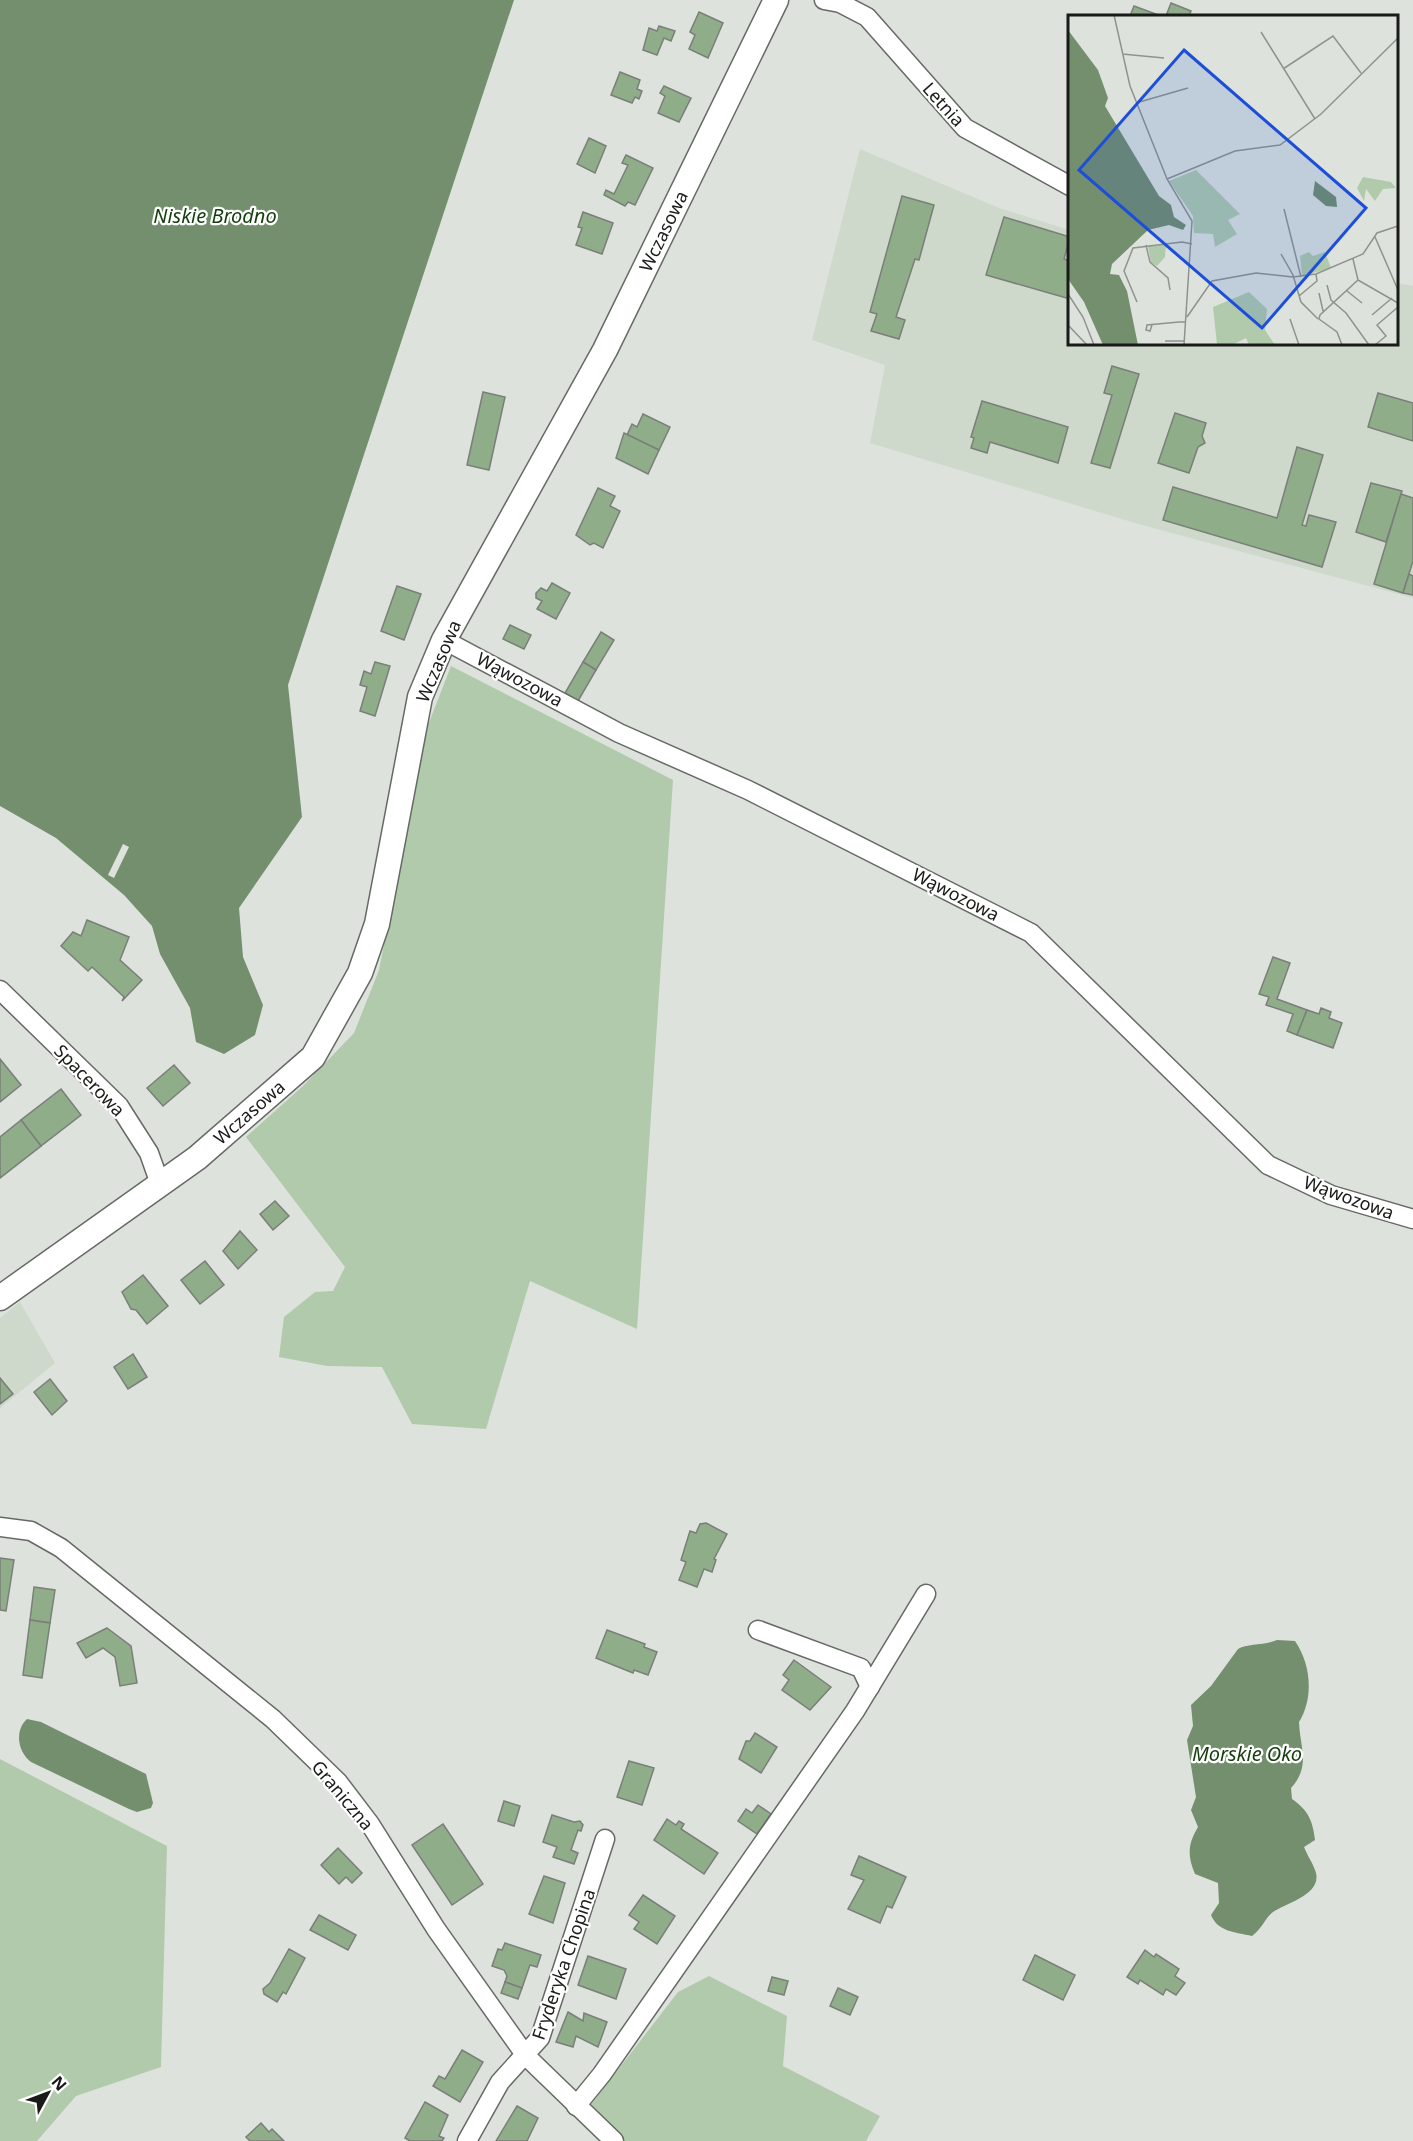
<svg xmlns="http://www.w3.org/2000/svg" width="1413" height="2141" viewBox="0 0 1413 2141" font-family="'Noto Sans',sans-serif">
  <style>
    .built { fill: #ced8cb }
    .green { fill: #b1caac }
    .water { fill: #738f6d }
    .pier { fill: #dde3dc }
    .building { fill: #90ad8a; stroke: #7a7f79; stroke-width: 1.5 }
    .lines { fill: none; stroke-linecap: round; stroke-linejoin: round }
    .minor-casing { stroke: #656a64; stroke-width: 21 }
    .tertiary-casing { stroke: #656a64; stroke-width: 27 }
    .minor { stroke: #fff; stroke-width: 18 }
    .tertiary { stroke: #fff; stroke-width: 24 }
    .labels { text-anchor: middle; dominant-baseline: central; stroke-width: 4.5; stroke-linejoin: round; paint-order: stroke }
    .street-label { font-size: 18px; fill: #191b18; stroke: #fff }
    .water-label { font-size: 20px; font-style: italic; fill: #153e0d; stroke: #fff }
    .inset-road { fill: none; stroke: #8f938e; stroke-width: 1.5 }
    .view { fill: #1d4ed8; fill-opacity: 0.15; stroke: #1d4ed8; stroke-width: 3 }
    .inset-edge { fill: none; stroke: #191b18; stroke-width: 3 }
  </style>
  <rect width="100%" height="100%" fill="#dde3dc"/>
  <!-- built -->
  <g class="built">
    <polygon points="860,149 999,208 1069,230 1070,344 1396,344 1397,283 1413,286 1413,598 1135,523 870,443 885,365 812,340"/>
    <polygon points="20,1302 55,1363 0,1408 0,1318"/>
  </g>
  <!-- green -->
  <g class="green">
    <polygon points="451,666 673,780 637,1329 530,1281 486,1429 412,1424 382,1367 327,1366 279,1357 284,1317 315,1292 333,1291 345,1267 246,1137 303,1086 354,1033 379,970 428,725"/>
    <polygon points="0,1759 167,1846 161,2067 76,2096 37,2141 0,2141"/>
    <polygon points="709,1976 787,2016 783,2066 880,2116 866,2141 620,2141 586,2111 678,1992"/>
  </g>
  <!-- water -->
  <g class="water">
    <polygon points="0,0 514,0 288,685 302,817 239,908 243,957 263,1005 255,1035 224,1054 196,1042 190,1008 160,954 152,926 124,895 56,838 0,806"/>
    <path d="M1277 1640 1295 1641C1311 1664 1314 1698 1299 1722 1300 1748 1311 1766 1291 1788L1292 1799C1308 1810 1313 1821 1315 1840L1304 1847C1307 1855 1314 1865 1316 1873 1321 1895 1286 1903 1273 1912 1265 1918 1262 1929 1252 1936 1235 1932 1218 1932 1211 1915L1219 1903 1218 1883 1195 1874C1187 1855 1188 1844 1198 1827L1191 1810 1196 1797 1187 1740 1193 1726 1191 1705 1211 1686 1238 1649C1248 1643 1262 1646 1277 1640Z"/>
    <path d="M27 1719 41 1722 146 1774 153 1803 151 1808 137 1812 129 1809 31 1762C18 1752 14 1731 27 1719Z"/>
  </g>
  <!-- pier -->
  <polygon class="pier" points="123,844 129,847 114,878 108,875"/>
  <!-- building -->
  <g class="building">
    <polygon points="1171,3 1191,11 1189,16 1166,16"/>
    <polygon points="1134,6 1161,16 1130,16"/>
    <polygon points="699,12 723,23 708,58 689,49 695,35 690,32"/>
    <polygon points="659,26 675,31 671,41 664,38 657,55 643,50 649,28 657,31"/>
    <polygon points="620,72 640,80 637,89 642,91 639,99 635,97 632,103 611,95"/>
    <polygon points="664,86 691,98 679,122 658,113 665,96 660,93"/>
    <polygon points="589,138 606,146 595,173 577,164"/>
    <polygon points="626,155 653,168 635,205 628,202 625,206 604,195 606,190 614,194 628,165 622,163"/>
    <polygon points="902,196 934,205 919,260 915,259 896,317 905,320 899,339 871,331 877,314 870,312"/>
    <polygon points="583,212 613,223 602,254 576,245 582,228 578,227"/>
    <polygon points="1004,217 1070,237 1064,259 1070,261 1070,299 986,275"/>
    <polygon points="1112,366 1139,374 1110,468 1091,463 1112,395 1104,393"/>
    <polygon points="483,392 505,397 489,470 467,465"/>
    <polygon points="1378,393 1413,403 1413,441 1368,427"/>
    <polygon points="982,401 1068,427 1058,463 990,442 987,453 971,448 974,438 971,437"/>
    <polygon points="1175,413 1206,423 1202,436 1205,443 1198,447 1189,473 1158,463"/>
    <polygon points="643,414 670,427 659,450 627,435 632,424 637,427"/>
    <polygon points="624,433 659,450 648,474 616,458"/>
    <polygon points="1297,447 1323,455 1302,525 1306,526 1309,515 1336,522 1322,567 1163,520 1173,487 1277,518"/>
    <polygon points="1371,483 1402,491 1386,542 1356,532"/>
    <polygon points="598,488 615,496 610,506 620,511 603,548 594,543 590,545 576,535"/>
    <polygon points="1401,494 1413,498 1413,561 1403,593 1374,584"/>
    <polygon points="1409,574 1413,576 1413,595 1403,593"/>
    <polygon points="552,583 570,593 556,619 537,609 542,601 536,598 536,593 541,588 547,591"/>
    <polygon points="397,586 421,594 404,640 381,631"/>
    <polygon points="510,625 531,635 524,649 503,639"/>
    <polygon points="601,632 614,640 596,670 583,662"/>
    <polygon points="375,662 390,666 375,716 360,711 367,687 360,685 364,671 371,674"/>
    <polygon points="583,662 596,670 578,701 565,693"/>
    <polygon points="87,920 129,937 120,960 142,980 122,1001 124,997 92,967 88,971 61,946 73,932 81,936"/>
    <polygon points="1273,957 1290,963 1277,999 1307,1010 1297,1035 1287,1031 1293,1014 1266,1005 1269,997 1259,994"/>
    <polygon points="1321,1008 1331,1012 1329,1018 1342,1023 1333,1048 1297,1035 1307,1010 1319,1014"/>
    <polygon points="0,1059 21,1085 0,1102"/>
    <polygon points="174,1065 190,1083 163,1106 147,1088"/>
    <polygon points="61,1089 81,1115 41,1146 21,1120"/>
    <polygon points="21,1120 41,1146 0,1178 0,1137"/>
    <polygon points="275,1201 289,1216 273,1230 260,1214"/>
    <polygon points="240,1231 257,1250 238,1269 223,1251"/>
    <polygon points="205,1261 224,1285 200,1304 181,1280"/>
    <polygon points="143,1275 168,1306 147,1324 136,1310 131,1309 122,1292"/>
    <polygon points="133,1354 147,1377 128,1389 114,1367"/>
    <polygon points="0,1378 13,1394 0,1404"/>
    <polygon points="50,1379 67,1401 52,1415 34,1392"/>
    <polygon points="706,1523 727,1534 714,1559 716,1560 712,1572 704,1569 697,1587 679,1580 686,1562 681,1560 690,1531 696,1533 700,1524"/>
    <polygon points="0,1558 14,1560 6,1611 0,1610"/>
    <polygon points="34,1587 55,1590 50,1623 30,1620"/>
    <polygon points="30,1620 50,1623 42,1678 23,1675"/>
    <polygon points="107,1628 131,1646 137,1683 120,1686 115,1657 103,1648 86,1658 77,1643"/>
    <polygon points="607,1630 645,1644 644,1647 657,1652 648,1675 634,1670 633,1673 596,1658"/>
    <polygon points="794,1660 831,1687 810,1710 782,1690 789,1680 783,1675"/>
    <polygon points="755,1733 777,1747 761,1773 739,1759 746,1741 750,1741"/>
    <polygon points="629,1761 654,1768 642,1805 617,1797"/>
    <polygon points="504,1801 520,1806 514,1826 498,1821"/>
    <polygon points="758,1805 771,1814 757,1834 738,1821 746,1809 752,1813"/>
    <polygon points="552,1815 574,1822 580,1821 583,1825 581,1831 578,1830 571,1850 578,1853 574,1864 553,1857 557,1847 543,1842"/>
    <polygon points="667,1819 676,1825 679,1821 684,1824 681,1829 718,1853 704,1874 654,1840"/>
    <polygon points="443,1824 483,1884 452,1905 412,1845"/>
    <polygon points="338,1848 362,1873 352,1883 346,1877 339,1884 321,1865"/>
    <polygon points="859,1856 906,1877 892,1908 887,1906 880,1923 848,1909 864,1880 851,1875"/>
    <polygon points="544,1876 565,1883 553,1923 529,1914"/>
    <polygon points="643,1895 675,1916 657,1944 634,1929 639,1922 629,1915"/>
    <polygon points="319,1915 356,1935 348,1950 310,1930"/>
    <polygon points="505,1943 541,1955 537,1967 530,1965 522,1988 505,1982 507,1976 504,1970 492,1966 498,1949 502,1950"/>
    <polygon points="289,1949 305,1958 286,1994 283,1992 277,2002 264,1994 263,1989 270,1983"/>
    <polygon points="1145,1950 1154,1957 1156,1954 1179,1969 1175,1976 1185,1983 1176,1995 1166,1989 1163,1995 1140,1980 1138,1984 1127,1977"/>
    <polygon points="1035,1955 1075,1975 1063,2000 1023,1980"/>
    <polygon points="588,1956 626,1969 616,1999 578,1985"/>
    <polygon points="772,1977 788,1981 784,1995 768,1991"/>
    <polygon points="505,1982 522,1988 518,1999 501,1993"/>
    <polygon points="838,1988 858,1997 850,2015 830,2006"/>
    <polygon points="568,2012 583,2021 584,2013 607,2022 598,2047 576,2036 573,2047 556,2042"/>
    <polygon points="462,2050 483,2062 460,2102 433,2086 439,2076 445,2079"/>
    <polygon points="425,2102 448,2115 439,2136 444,2138 442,2141 410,2141 405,2138"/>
    <polygon points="517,2106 538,2118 527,2141 496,2141"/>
    <polygon points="261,2123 269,2132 272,2129 284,2141 250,2141 246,2137"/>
  </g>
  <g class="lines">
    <defs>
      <g id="minor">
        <polyline points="824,0 840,3 867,17 965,128 1070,186"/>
        <polyline points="444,640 619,733 748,790 1031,933 1268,1165 1331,1195 1413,1219"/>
        <polyline points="0,990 119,1106 149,1153 160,1184"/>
        <polyline points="0,1527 31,1531 61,1548 273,1719 338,1782 370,1824 436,1929 526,2056 614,2141"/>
        <polyline points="758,1630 861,1668 870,1687"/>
        <polyline points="576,2106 602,2074 855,1711 926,1594"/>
        <polyline points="467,2141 500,2082 540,2038 605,1839"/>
      </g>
      <polyline id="tertiary" points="0,1298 197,1158 313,1057 360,973 377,924 420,697 444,640 605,350 776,0"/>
    </defs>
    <!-- minor casing -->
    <use href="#minor" class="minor-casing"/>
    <!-- tertiary casing -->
    <use href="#tertiary" class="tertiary-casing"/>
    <!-- minor -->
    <use href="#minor" class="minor"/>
    <!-- tertiary -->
    <use href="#tertiary" class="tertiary"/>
  </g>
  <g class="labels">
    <!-- street labels -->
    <g class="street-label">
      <text transform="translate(944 104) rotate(48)">Letnia</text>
      <text transform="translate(663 231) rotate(-64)">Wczasowa</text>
      <text transform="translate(438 661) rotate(-67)">Wczasowa</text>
      <text transform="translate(520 679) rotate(28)">Wąwozowa</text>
      <text transform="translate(956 894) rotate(27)">Wąwozowa</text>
      <text transform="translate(90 1080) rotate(46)">Spacerowa</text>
      <text transform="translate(249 1112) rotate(-41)">Wczasowa</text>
      <text transform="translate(1349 1197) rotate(20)">Wąwozowa</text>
      <text transform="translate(343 1795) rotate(50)">Graniczna</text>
      <text transform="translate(563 1964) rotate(-71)">Fryderyka Chopina</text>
    </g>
    <!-- water labels -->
    <g class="water-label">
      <text x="215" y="215">Niskie Brodno</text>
      <text x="1247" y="1753">Morskie Oko</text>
    </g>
  </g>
  <!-- overview -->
  <g transform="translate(1068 15)">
    <rect width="330" height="330" fill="#dde3dc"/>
    <path d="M128 155 172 199 160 205 169 219 147 232 145 219 126 218 125 201 101 166ZM295 162 323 167 328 173 315 174 307 186 298 174 296 186 289 173ZM98 229 97 242 89 251 83 247 80 231ZM241 237 245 241 257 237 263 253 234 261 232 241ZM181 277 199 294 197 315 207 330H181L178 323 164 330H149L145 292Z" fill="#b1caac"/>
    <path d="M0 15 30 55 40 83 37 91 91 181 103 190 106 202 118 210 115 215 101 210 80 215 44 249 42 259 51 260 59 276 70 330H35L16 287 0 264ZM247 166 268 182 269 192 258 191 245 180Z" fill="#738f6d"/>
    <path class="inset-road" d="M46 0 62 71 99 164 124 206 116 330M193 17 247 104M54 39 96 43M215 54 265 21 293 58M68 88 120 73M99 164 167 136 212 130 253 99 330 23M216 194 233 262M307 222 330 275M78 230 82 247 100 263 102 275M213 239 225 260 233 287 250 304M285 244 290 265M259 270 263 285 278 298 301 330M279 276 294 288M251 278 255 296M0 279 15 302 26 330M231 281 249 266 248 259M69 287 56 256 65 233 114 227 124 229M304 300 324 283M119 302 144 266 188 258 225 262 248 259 295 239 309 218 330 211M222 304 231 330M0 310 19 330M84 310 82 316 78 315 79 310 111 307H117M97 326H116M274 330 269 317 251 304 252 300 290 265 330 288M307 330 318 321 309 310 330 292"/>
    <path class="view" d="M116 35 298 193 194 313 11 155Z"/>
    <rect width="330" height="330" class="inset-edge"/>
  </g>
  <!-- north arrow -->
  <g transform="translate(48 2093) rotate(49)" stroke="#ffffff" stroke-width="4.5" paint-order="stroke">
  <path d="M0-4.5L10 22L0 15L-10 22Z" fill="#191b18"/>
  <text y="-9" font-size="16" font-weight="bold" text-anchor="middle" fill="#191b18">N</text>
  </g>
</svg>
